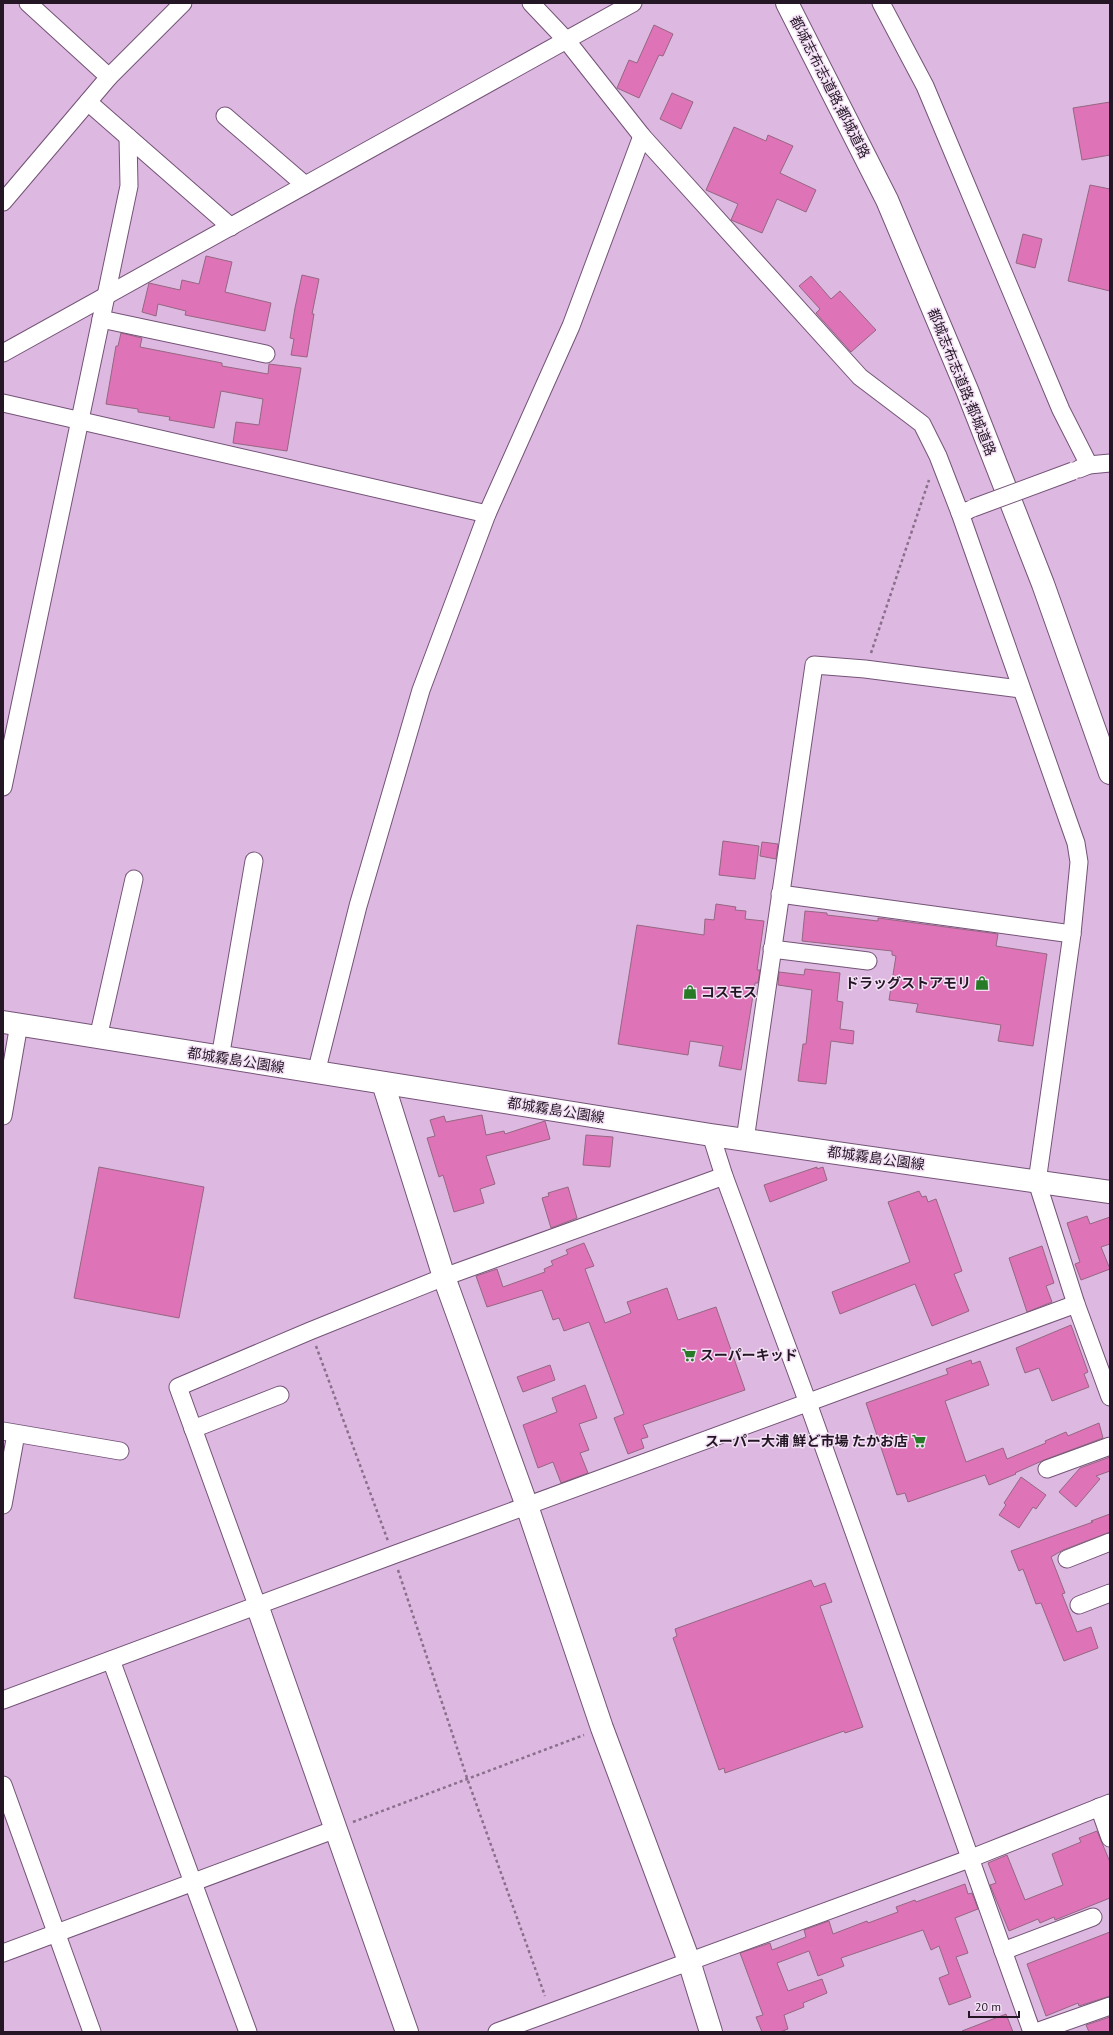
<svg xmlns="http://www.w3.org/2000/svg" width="1113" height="2035" viewBox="0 0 1113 2035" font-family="'PT Sans','Noto Sans JP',sans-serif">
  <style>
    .building { fill: #df73b7; stroke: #956782 }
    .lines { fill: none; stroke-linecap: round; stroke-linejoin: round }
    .street-casing { stroke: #745377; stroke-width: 19 }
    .secondary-casing { stroke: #745377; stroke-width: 24 }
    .primary-casing { stroke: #745377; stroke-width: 24 }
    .highway-casing { stroke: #745377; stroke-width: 24 }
    .path { stroke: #8a6f8c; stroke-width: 2.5; stroke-dasharray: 3 3; stroke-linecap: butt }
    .street { stroke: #fff; stroke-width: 17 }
    .secondary { stroke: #fff; stroke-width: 22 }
    .primary { stroke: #fff; stroke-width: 22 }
    .highway { stroke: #fff; stroke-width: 22 }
    .street-bridge-casing { stroke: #745377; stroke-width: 19; stroke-linecap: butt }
    .street-bridge { stroke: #fff; stroke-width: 17 }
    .labels { text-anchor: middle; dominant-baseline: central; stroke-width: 3; stroke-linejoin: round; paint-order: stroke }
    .street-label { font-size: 14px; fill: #241625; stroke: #f3e0f5 }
    .poi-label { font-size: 14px; font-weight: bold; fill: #241625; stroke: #f3e0f5; text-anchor: end }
  </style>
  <rect width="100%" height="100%" fill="#ddb8e1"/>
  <!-- building -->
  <g class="building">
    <polygon points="654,25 673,34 663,56 659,55 639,98 617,88 629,60 637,63"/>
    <polygon points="672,93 693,102 681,129 660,119"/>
    <polygon points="1110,102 1110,155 1082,160 1073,108"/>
    <polygon points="734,127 766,141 768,135 793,146 780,173 816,190 806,212 777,199 762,233 731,220 738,204 706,190"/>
    <polygon points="1090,185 1110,189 1110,291 1068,281"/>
    <polygon points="1023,234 1042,239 1035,268 1016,263"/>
    <polygon points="206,256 232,262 225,292 271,303 265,331 185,315 186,311 158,304 156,316 142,312 149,283 180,290 182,280 199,284"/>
    <polygon points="302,275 319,279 312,314 314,314 307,357 291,355 294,339 290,338 295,308"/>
    <polygon points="811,276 831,299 840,291 876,330 851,352 816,313 820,309 799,286"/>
    <polygon points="121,333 142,338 140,347 222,363 222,366 268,374 269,364 301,368 287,451 233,443 236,422 259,425 263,399 221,391 214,428 169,420 170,417 138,412 138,409 106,404 116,346 118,346"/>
    <polygon points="723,841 759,846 755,879 719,875"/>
    <polygon points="762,842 778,844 776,859 760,856"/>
    <polygon points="716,904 736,907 735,910 746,911 745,919 764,921 757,970 760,970 758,983 755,983 741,1070 719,1066 723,1046 690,1041 688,1055 618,1044 637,925 704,935 705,919 714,920"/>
    <polygon points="805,911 827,913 827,915 878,921 878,918 998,934 996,946 1047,954 1033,1046 998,1041 1001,1025 916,1012 918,1004 889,1000 896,956 892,955 892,951 802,941"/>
    <polygon points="805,969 840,973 837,1001 843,1002 840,1029 854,1031 853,1044 831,1041 826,1084 798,1081 803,1044 806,1044 812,990 778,985 779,972 804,975"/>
    <polygon points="482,1115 486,1135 504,1131 505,1134 545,1121 550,1139 486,1156 495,1184 480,1189 484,1203 454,1212 443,1175 439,1177 427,1138 435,1136 430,1120 444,1116 446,1122"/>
    <polygon points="586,1135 613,1137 610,1167 583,1165"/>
    <polygon points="99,1167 204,1187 179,1318 74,1298"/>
    <polygon points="817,1167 817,1169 823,1167 827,1180 770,1202 764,1185"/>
    <polygon points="568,1187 577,1218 551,1228 542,1198 549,1196 548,1193"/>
    <polygon points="919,1191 922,1197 926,1196 928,1202 936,1199 962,1271 954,1274 969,1311 932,1326 915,1284 840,1314 832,1292 910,1262 888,1202"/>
    <polygon points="1087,1216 1090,1224 1110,1217 1110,1244 1101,1247 1110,1269 1081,1280 1075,1264 1080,1262 1067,1223"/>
    <polygon points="584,1243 594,1266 585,1269 605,1323 631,1313 627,1302 667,1288 678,1320 716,1307 745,1390 643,1425 648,1437 641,1439 644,1448 628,1454 614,1418 624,1414 589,1322 564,1331 559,1318 553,1320 542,1290 487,1307 476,1276 497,1269 503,1287 545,1272 544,1269 553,1265 551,1261 568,1254 566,1250"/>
    <polygon points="1042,1246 1054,1283 1046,1286 1052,1302 1027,1312 1009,1258"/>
    <polygon points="1071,1325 1088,1372 1084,1374 1089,1387 1052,1401 1039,1368 1025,1373 1016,1348"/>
    <polygon points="971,1360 972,1364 980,1361 989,1385 945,1401 966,1462 1003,1448 1007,1459 1046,1443 1045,1441 1066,1432 1068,1436 1099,1423 1103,1438 1044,1460 1015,1473 1016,1474 989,1485 985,1475 908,1502 905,1493 897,1495 866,1403 948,1374 946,1369"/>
    <polygon points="550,1365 555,1380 523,1392 517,1377"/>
    <polygon points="585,1385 597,1418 579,1424 589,1450 580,1453 588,1473 561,1483 553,1462 538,1468 523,1425 557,1412 552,1398"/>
    <polygon points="1110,1457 1110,1471 1096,1476 1100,1479 1076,1507 1059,1492 1080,1468"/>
    <polygon points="1021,1477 1046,1495 1036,1509 1033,1507 1019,1528 999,1515 1006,1505 1004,1503"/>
    <polygon points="1110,1514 1110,1532 1063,1550 1051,1557 1065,1593 1062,1594 1077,1632 1091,1627 1098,1648 1064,1661 1041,1603 1036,1604 1023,1569 1019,1571 1011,1551 1093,1522 1091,1521"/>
    <polygon points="811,1580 814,1587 825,1583 832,1602 820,1606 863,1727 845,1733 844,1731 725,1773 724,1768 719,1770 673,1638 677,1636 675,1629"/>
    <polygon points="1097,1831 1110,1862 1110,1898 1055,1920 1054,1917 1040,1923 1038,1919 1009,1931 990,1885 996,1883 988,1863 1007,1855 1025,1900 1063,1885 1052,1854 1081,1842 1079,1838"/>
    <polygon points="965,1884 968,1894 972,1893 978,1909 955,1918 968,1953 956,1957 971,1997 949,2005 939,1978 949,1974 939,1946 931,1950 923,1930 841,1958 844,1966 818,1976 809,1951 777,1963 788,1991 822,1979 827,1993 803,2003 804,2007 784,2015 788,2029 780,2032 762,2032 756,2017 763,2015 740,1953 770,1943 772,1950 806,1937 804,1930 829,1921 833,1934 867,1921 868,1923 898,1912 896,1907 915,1900 916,1902"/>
    <polygon points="1110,1932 1110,1996 1079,2006 1078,2003 1046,2016 1027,1964"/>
    <polygon points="1006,2014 1013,2032 962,2032 962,2031"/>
    <polygon points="1110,2017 1110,2032 1089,2032 1086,2025"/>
  </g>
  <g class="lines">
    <defs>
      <g id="street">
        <polyline points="28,3 109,77"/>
        <polyline points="531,3 567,41 642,136 860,377 922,424 938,456 960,513 969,510"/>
        <polyline points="881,3 925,86 1061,410 1089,465"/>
        <polyline points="88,102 231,227"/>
        <polyline points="225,116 305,185"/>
        <polyline points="3,202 109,77 183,3"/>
        <polyline points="101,319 266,354"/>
        <polyline points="3,353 633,3"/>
        <polyline points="3,403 487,514"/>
        <polyline points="1079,469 1089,465 1110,463"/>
        <polyline points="960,513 1076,843 1079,862 1072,934 1037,1182 1076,1304 1110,1397"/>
        <polyline points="3,787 129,186 128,137"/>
        <polyline points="780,894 1072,934"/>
        <polyline points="772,949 868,961"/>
        <polyline points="98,1038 134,879"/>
        <polyline points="220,1058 254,861"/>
        <polyline points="316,1073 358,906 421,690 487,514 571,326 642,136"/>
        <polyline points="3,1116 19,1024"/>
        <polyline points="711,1135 724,1176"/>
        <polyline points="745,1140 814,665 865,669 1020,689"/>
        <polyline points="193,1429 280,1395"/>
        <polyline points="3,1431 120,1451"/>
        <polyline points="1047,1469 1110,1446"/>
        <polyline points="3,1505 16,1434"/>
        <polyline points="1067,1559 1110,1542"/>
        <polyline points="257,1605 178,1387 310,1331 444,1277 724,1176 808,1403 1032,2032"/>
        <polyline points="1079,1605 1110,1593"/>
        <polyline points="111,1660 248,2032"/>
        <polyline points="3,1700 393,1555 1076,1304"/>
        <polyline points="3,1785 92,2032"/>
        <polyline points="1099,1807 1110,1838"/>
        <polyline points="1003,1951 1093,1917"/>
        <polyline points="3,1953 336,1829"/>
        <polyline points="497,2032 969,1859 1110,1803"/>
        <polyline points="1036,2032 1110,2006"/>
      </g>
      <g id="secondary">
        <polyline points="383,1083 444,1277 527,1506 602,1728 689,1961 711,2032"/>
        <polyline points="257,1605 407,2032"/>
      </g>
      <polyline id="primary" points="3,1022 711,1135 1110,1192"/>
      <polyline id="highway" points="787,3 887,200 967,390 1043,584 1110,773"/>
    </defs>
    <!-- street casing -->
    <use href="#street" class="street-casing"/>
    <!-- secondary casing -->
    <use href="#secondary" class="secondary-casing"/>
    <!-- primary casing -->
    <use href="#primary" class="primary-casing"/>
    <!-- highway casing -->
    <use href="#highway" class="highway-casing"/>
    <!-- path -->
    <g class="path">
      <polyline points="871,653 929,480"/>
      <polyline points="316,1346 388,1541"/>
      <polyline points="398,1570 467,1778 545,1996"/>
      <polyline points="353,1822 584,1735"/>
    </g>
    <!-- street -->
    <use href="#street" class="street"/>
    <!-- secondary -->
    <use href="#secondary" class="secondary"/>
    <!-- primary -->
    <use href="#primary" class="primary"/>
    <!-- highway -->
    <use href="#highway" class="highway"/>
    <defs>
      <polyline id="street-bridge" points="973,508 1073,471"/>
    </defs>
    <!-- street-bridge casing -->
    <use href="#street-bridge" class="street-bridge-casing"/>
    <!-- street-bridge -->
    <use href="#street-bridge" class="street-bridge"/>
  </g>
  <!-- icons -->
  <defs>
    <symbol id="shop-bare" viewBox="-9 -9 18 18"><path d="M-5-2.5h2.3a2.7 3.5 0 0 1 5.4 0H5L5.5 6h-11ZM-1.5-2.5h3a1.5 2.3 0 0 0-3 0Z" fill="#277b27" stroke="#f3e0f5" stroke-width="2.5" paint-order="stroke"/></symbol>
    <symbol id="supermarket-bare" viewBox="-9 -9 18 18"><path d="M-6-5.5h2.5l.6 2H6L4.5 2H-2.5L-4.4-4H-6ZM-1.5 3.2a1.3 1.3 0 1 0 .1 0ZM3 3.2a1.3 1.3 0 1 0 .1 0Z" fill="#277b27" stroke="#f3e0f5" stroke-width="2.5" paint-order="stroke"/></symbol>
  </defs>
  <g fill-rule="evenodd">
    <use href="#shop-bare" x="972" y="973" width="20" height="20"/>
    <use href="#shop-bare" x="680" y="982" width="20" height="20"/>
    <use href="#supermarket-bare" x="679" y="1345" width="20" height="20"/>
    <use href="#supermarket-bare" x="909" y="1431" width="20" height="20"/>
  </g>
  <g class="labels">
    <!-- street labels -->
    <g class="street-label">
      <text transform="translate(830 87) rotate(63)">都城志布志道路;都城道路</text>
      <text transform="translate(962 382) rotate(68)">都城志布志道路;都城道路</text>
      <text transform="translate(236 1060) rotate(9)">都城霧島公園線</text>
      <text transform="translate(556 1110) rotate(9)">都城霧島公園線</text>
      <text transform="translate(876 1158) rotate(8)">都城霧島公園線</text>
    </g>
    <!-- poi labels -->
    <g class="poi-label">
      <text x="971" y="983">ドラッグストアモリ</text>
      <text x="701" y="992" text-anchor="start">コスモス</text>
      <text x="700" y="1355" text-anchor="start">スーパーキッド</text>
      <text x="908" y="1441">スーパー大浦 鮮ど市場 たかお店</text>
    </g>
  </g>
  <!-- border -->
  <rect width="1113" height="2035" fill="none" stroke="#241625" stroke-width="8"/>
  <!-- scale -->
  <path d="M969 2011v6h50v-6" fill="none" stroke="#241625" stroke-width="2"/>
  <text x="975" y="2011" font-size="12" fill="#241625" stroke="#f3e0f5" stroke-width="3" paint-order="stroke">20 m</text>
</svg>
